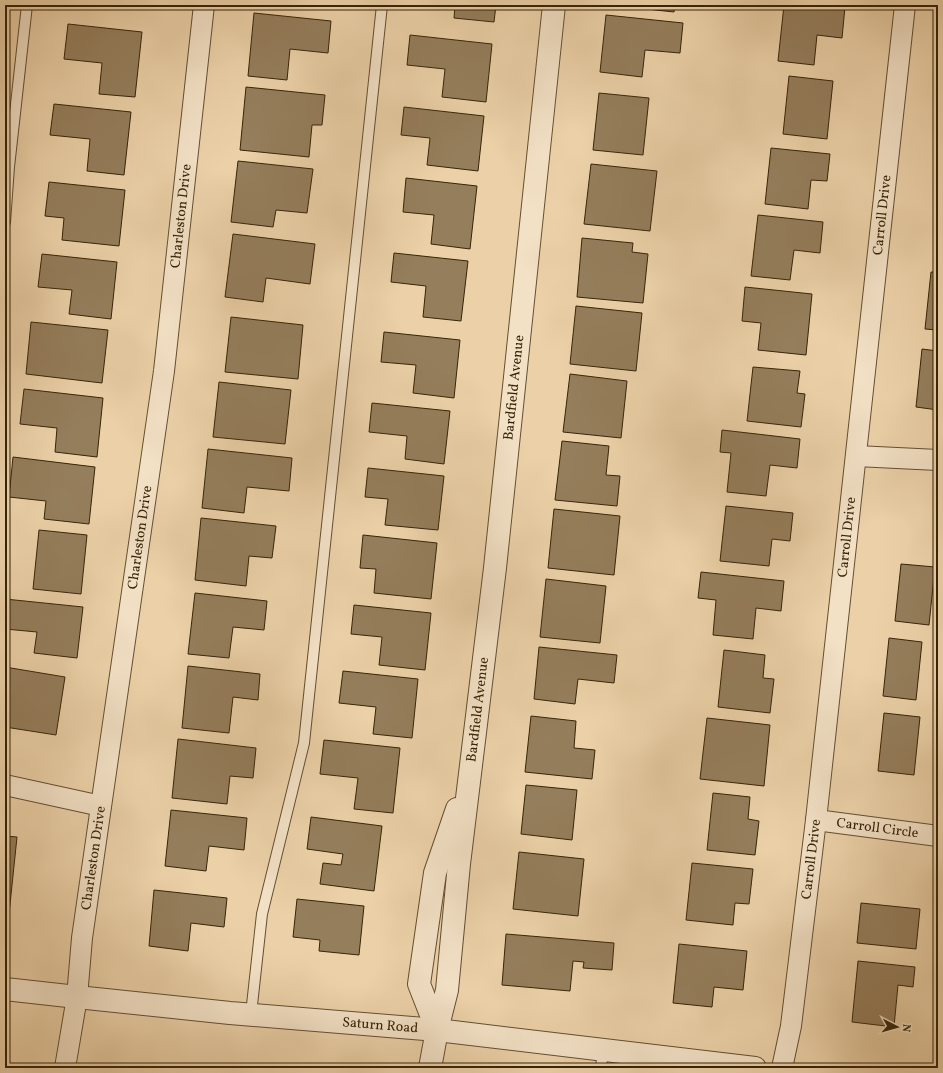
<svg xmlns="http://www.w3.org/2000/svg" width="943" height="1073" viewBox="0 0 943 1073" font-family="Vollkorn,serif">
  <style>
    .building { fill: #957e5c; stroke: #372409 }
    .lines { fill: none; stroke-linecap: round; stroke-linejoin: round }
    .service-casing { stroke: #644f31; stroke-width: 12 }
    .minor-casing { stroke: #644f31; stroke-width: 22 }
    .tertiary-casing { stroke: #644f31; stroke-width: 24 }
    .service { stroke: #f3e1c6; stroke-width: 10 }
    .minor { stroke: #f3e1c6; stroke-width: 20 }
    .tertiary { stroke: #f3e1c6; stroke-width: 22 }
    .labels { text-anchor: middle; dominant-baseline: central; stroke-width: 3.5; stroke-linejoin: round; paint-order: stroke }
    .street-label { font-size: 14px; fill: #372409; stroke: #f3e1c6 }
  </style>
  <rect width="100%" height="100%" fill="#ecd1a8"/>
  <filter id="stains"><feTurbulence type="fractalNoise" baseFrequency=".005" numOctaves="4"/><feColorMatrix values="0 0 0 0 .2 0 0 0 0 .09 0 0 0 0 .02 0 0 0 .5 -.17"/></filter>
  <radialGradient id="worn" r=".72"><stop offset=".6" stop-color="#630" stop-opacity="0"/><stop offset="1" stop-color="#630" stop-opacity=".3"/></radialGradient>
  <!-- building -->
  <g class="building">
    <polygon points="444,5 496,5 494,22 454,18 455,6"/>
    <polygon points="609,5 675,5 674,12"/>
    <polygon points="784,5 823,5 845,7 842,38 817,35 814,65 778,61"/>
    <polygon points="254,13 331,21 328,53 290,49 287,80 248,76"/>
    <polygon points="606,15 683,23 680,53 645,50 642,77 600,72"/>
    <polygon points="68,24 142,32 135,97 99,94 102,63 64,59"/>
    <polygon points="410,35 492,44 486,102 442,97 445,69 407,65"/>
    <polygon points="789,76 833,81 827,139 783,134"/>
    <polygon points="246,87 325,95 322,125 312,125 309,157 240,150"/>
    <polygon points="599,93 649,98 643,155 593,150"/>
    <polygon points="54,104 131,112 124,175 87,171 90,139 50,135"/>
    <polygon points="404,107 484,116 478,171 427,165 430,138 401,135"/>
    <polygon points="771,148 830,154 827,181 811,180 808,209 765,204"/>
    <polygon points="238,161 313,169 307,213 276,210 273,227 231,222"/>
    <polygon points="591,164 657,171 650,231 584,224"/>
    <polygon points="406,178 477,186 470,249 431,244 434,215 403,212"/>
    <polygon points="49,182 125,190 119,246 62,240 64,218 45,216"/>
    <polygon points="938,200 938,224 935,224"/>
    <polygon points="758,215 823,222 820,253 794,250 790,280 751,276"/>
    <polygon points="233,234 315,244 310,284 266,278 263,302 225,297"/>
    <polygon points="582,238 633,243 632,252 648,254 643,303 577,297"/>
    <polygon points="394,253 468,261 461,321 423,317 426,286 391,282"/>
    <polygon points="42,254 117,262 111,319 69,314 72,290 38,287"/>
    <polygon points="931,272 938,272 938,330 925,329"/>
    <polygon points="745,287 812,294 806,355 758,350 761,323 742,321"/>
    <polygon points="576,306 642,313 636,371 570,364"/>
    <polygon points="231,317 303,325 298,379 225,372"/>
    <polygon points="31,322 108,330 102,383 26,374"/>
    <polygon points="384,332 460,340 454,398 413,393 416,365 381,362"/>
    <polygon points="922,349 938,351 938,410 916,407"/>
    <polygon points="753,367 800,371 797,393 805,394 801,427 747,421"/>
    <polygon points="570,374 627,381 621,438 563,432"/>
    <polygon points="219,382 291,390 285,444 213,437"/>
    <polygon points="24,389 103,398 97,457 55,452 57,428 20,424"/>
    <polygon points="372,403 450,411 444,464 405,459 407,436 369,432"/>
    <polygon points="722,430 800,439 797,468 770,465 766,496 727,492 731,453 720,452"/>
    <polygon points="562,441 609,446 606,475 620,476 617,506 555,500"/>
    <polygon points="208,449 292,458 289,491 247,487 244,513 202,508"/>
    <polygon points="13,457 95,467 89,524 44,519 46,501 9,497"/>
    <polygon points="368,468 444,476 438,530 385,525 388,499 365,497"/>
    <polygon points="726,506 793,513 790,541 772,539 769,566 720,561"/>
    <polygon points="554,509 620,516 614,575 548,568"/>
    <polygon points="201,518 276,526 272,558 249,556 246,586 195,580"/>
    <polygon points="39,530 87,535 81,594 33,589"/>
    <polygon points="363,535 437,543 431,599 374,593 376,569 360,568"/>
    <polygon points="901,564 935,567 929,625 895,621"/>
    <polygon points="701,572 784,581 781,611 756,608 753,639 713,635 716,600 698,598"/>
    <polygon points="546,579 606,586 600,643 540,637"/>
    <polygon points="195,593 267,601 264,630 233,627 229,658 188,654"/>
    <polygon points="5,599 83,607 77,658 34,653 37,632 5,629"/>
    <polygon points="354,605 431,613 425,670 379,665 382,637 351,634"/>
    <polygon points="889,638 922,642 916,700 883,696"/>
    <polygon points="539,647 617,655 614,683 578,679 575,704 534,699"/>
    <polygon points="724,650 765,655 763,678 774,679 770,713 718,707"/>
    <polygon points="188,666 260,674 258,700 233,697 229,733 182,728"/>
    <polygon points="5,667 65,677 56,735 5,727"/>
    <polygon points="343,671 418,679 412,738 373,734 376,707 339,703"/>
    <polygon points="884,713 920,717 914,775 878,771"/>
    <polygon points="531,716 576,721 574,748 595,750 592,779 525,772"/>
    <polygon points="707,718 770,725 764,786 700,779"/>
    <polygon points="178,739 256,748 253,778 230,776 227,804 172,798"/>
    <polygon points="324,740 400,748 393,813 354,809 358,778 320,774"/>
    <polygon points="526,785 577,790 572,840 521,834"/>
    <polygon points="713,793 750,797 748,819 759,821 755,855 707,850"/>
    <polygon points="171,810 247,818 244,850 209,846 206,871 165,866"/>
    <polygon points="311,817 382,826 374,891 320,884 323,863 341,865 343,854 307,849"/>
    <polygon points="5,836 17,837 9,914 5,913"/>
    <polygon points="519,852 584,859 578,916 513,909"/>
    <polygon points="692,863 753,869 749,904 735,903 733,925 686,920"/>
    <polygon points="154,890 227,898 224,927 191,923 188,951 149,946"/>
    <polygon points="297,899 364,906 359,955 319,951 320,940 293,937"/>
    <polygon points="861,903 920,909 916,949 857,943"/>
    <polygon points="506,934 614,943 612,970 583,968 584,962 573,961 570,991 502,985"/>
    <polygon points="679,944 747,951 743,990 714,987 712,1007 673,1003"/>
    <polygon points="858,961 915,967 913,987 898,985 894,1027 852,1022"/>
  </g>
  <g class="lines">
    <defs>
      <g id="service">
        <polyline points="5,222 9,167 27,5"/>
        <polyline points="251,1014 262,914 304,743 382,5"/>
        <polyline points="601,1068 603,1049"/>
      </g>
      <g id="minor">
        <polyline points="856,456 938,460"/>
        <polyline points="5,785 101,806"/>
        <path id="s1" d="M816 820 938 836"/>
        <path id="s2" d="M65 1068 77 997 82 938 164 371 204 5"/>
        <path id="s3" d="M782 1068 791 1026 816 820 905 5"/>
      </g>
      <g id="tertiary">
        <path id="s4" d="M5 989 77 997 230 1013 437 1030 755 1068"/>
        <polyline points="437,1030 419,984 435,873 457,809"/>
        <path id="s5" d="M430 1068 437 1030 447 990 459 864 495 568 554 5"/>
      </g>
    </defs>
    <!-- service casing -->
    <use href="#service" class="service-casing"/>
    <!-- minor casing -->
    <use href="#minor" class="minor-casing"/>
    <!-- tertiary casing -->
    <use href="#tertiary" class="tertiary-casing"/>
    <!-- service -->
    <use href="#service" class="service"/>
    <!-- minor -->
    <use href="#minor" class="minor"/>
    <!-- tertiary -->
    <use href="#tertiary" class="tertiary"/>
  </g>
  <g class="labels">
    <!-- street labels -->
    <g class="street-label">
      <text stroke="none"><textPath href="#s3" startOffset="859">Carroll Drive</textPath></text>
      <text stroke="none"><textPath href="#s2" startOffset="860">Charleston Drive</textPath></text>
      <text stroke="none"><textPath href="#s5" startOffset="686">Bardfield Avenue</textPath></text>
      <text stroke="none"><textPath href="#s2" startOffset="536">Charleston Drive</textPath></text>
      <text stroke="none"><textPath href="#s3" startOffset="535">Carroll Drive</textPath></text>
      <text stroke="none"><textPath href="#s5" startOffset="362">Bardfield Avenue</textPath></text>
      <text stroke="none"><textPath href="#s1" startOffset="62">Carroll Circle</textPath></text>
      <text stroke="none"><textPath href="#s2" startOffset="212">Charleston Drive</textPath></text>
      <text stroke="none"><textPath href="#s3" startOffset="211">Carroll Drive</textPath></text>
      <text stroke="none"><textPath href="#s4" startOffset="377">Saturn Road</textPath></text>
    </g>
  </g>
  <!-- margin -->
  <rect width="943" height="1073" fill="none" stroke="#ecd1a8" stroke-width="20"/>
  <rect x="6" y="6" width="931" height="1061" fill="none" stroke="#372409" stroke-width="2"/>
  <rect x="10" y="10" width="923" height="1053" fill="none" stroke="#372409"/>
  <!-- north arrow -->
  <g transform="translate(897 1027) rotate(96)" stroke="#f3e1c6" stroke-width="3" paint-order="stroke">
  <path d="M0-3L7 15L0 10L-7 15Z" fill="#372409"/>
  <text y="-6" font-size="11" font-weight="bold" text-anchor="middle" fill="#372409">N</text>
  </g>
  <rect width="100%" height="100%" filter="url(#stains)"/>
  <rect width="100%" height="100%" fill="url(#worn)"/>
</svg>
